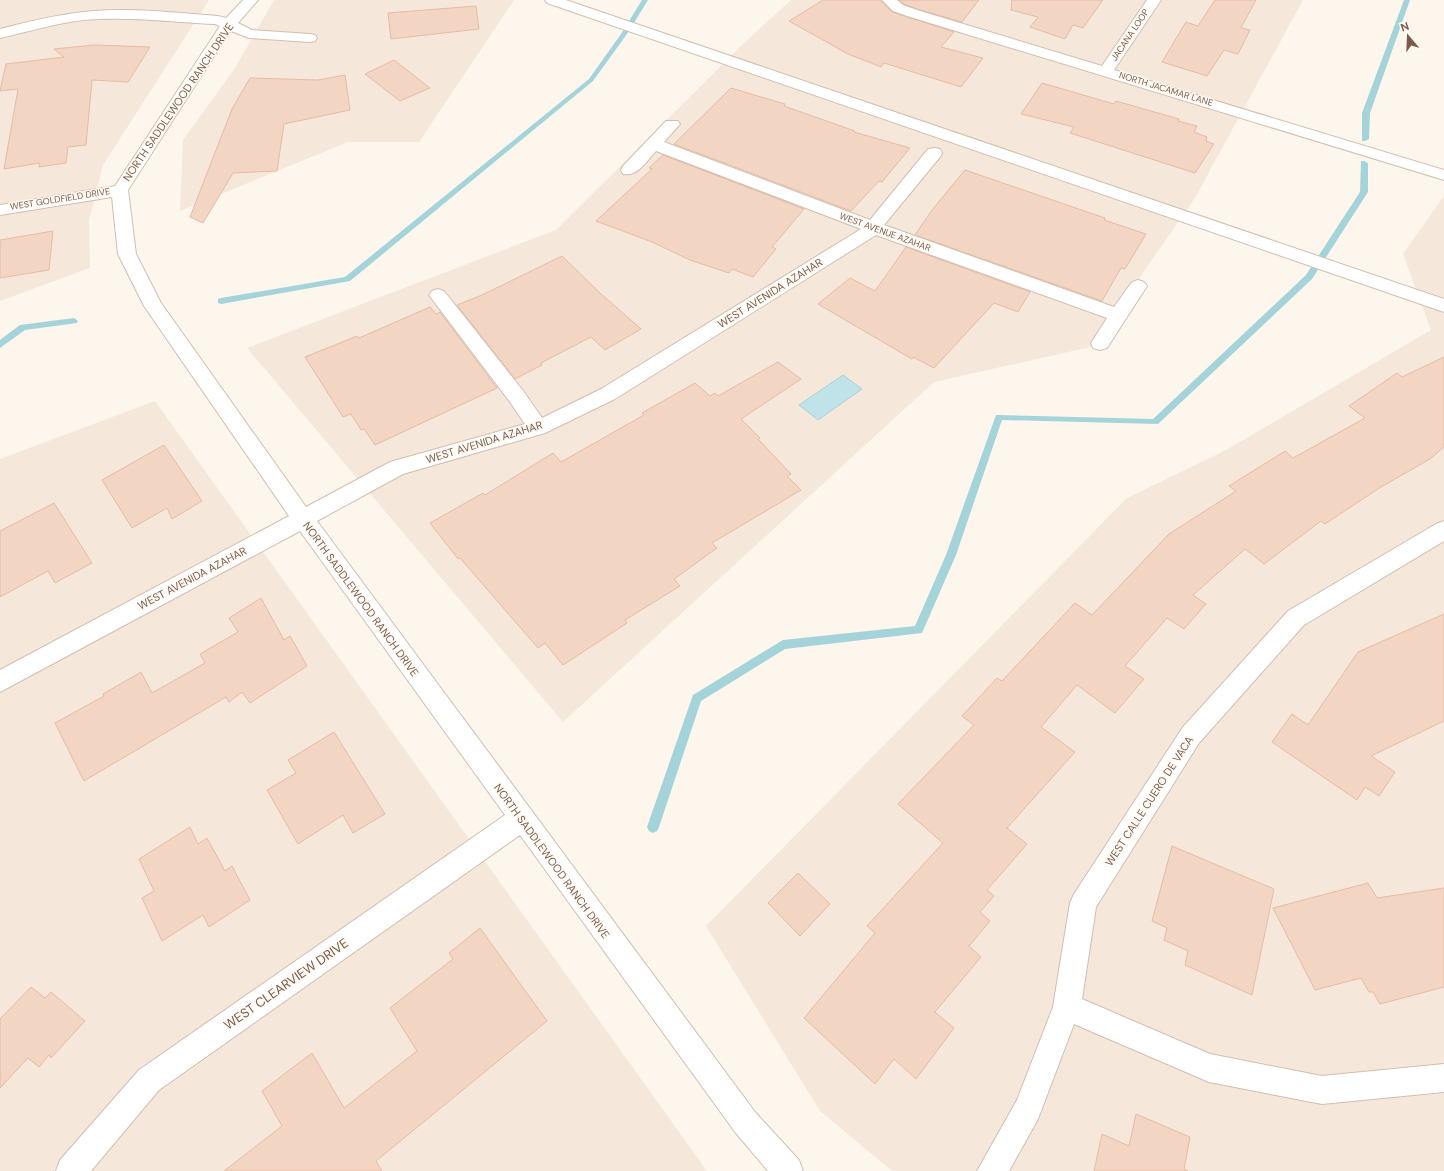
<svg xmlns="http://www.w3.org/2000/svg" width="1444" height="1171" viewBox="0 0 1444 1171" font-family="'DM Sans',sans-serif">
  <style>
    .residential { fill: #f5e8da }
    .water { fill: #bfe3e8; stroke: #a5d3da }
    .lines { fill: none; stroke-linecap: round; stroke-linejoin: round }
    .stream { fill: #a5d3da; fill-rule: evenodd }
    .building { fill: #f3d5c3; stroke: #e6bba3 }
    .minor-casing { stroke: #d1beb0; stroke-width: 2 }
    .minor { fill: #fff; fill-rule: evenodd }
    .labels { text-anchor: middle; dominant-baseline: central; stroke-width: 3; stroke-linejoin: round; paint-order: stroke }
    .far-street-label { font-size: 9px; fill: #7a5c4d; stroke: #fffaf3 }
    .street-label { font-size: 11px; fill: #7a5c4d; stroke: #fffaf3 }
    .near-street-label { font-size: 13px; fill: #7a5c4d; stroke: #fffaf3 }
  </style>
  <rect width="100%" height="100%" fill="#fdf6ec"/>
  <!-- residential -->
  <g class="residential">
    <polygon points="0,0 209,0 103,165 89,220 90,268 0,301"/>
    <polygon points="274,0 514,0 419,142 348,142 180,211 183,140 235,68"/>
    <polygon points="791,0 1303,0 1195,198 1091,347 934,382 563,722 247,348 556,230 744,43"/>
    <polygon points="1444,196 1444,1171 892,1171 820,1111 706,926 1127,498 1226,450 1431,330 1403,254"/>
    <polygon points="155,401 707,1171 0,1171 0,459"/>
  </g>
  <!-- water -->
  <polygon class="water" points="843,375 862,389 818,420 799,405"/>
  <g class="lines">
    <!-- stream -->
    <g class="stream">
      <polygon points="642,0 648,0 627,34 593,81 350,281 221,304 218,303 218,299 221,298 345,277 589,79 621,34"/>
      <polygon points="1404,0 1410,0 1370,113 1369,139 1365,141 1362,141 1362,113"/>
      <polygon points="1361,161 1364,161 1368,163 1368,192 1312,279 1158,424 1002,420 956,555 922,633 785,649 701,701 659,827 657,831 653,833 649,831 647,827 693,695 783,640 915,626 946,555 996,415 1153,419 1306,275 1360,192"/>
      <polygon points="74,318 78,321 77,323 25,330 0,348 0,340 20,325"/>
    </g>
  </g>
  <!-- building -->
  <g class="building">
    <polygon points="823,0 880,0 892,12 954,32 941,47 983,58 961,87 884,63 881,67 848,54 789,21"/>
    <polygon points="899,0 979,0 962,22 917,9 904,4"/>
    <polygon points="1012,0 1103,0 1083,28 1073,25 1065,39 1030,27 1038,17 1011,10"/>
    <polygon points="1215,0 1256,0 1241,28 1250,30 1238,54 1224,50 1207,76 1162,62 1186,22 1198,26"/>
    <polygon points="476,6 479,29 391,39 388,13"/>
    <polygon points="94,45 150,47 128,82 92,80 86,145 68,147 66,163 39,167 40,163 4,169 18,89 0,91 6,64 64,57 54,49"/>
    <polygon points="394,60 430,88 400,101 365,74"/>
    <polygon points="345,75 350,110 284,124 277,171 233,173 203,223 190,217 232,109 250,78 318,80"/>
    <polygon points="1042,83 1114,104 1116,101 1179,119 1178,121 1197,126 1194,132 1207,137 1206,141 1214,144 1195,173 1070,133 1074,127 1021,114"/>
    <polygon points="731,88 785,104 784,106 855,131 854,132 910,148 882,182 879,181 851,211 674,144"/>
    <polygon points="663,155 804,209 772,247 776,249 753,277 732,269 729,273 690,260 652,242 596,221 652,169 649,168"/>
    <polygon points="965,170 1105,218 1104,220 1146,234 1125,269 1121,268 1102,301 915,235 932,210"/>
    <polygon points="53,231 49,270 0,278 0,240"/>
    <polygon points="906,247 1030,292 1018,312 994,303 934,368 913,357 912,359 818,304 850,278 875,291"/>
    <polygon points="562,256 600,293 641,329 605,350 591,337 541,363 542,365 515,379 457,305 482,295"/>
    <polygon points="430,307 436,314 440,312 497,388 375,445 364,429 361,430 351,414 343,417 305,357 357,336 359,338"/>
    <polygon points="1444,357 1444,447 1430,459 1381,487 1325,524 1321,521 1264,564 1245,549 1193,595 1206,604 1184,629 1167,618 1125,666 1144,679 1115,713 1077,685 1041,727 1075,752 1007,828 1027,844 987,890 994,896 980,912 990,921 969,946 981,957 935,1012 954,1028 916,1079 894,1059 875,1084 804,1018 875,933 867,926 943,843 898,804 974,725 962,716 997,678 1002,681 1075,603 1092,615 1169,534 1236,491 1229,486 1285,451 1293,458 1365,418 1349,406 1397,373 1402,377"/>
    <polygon points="778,362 801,379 741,419 760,438 758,439 791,474 787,476 801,490 712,543 717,548 674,579 680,586 625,620 627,623 563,665 545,643 538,648 460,558 458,559 430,523 483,493 485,495 553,453 561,462 644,415 642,413 695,383 710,396 715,393 718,396"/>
    <polygon points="164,445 202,501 172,519 167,508 132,528 102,480"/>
    <polygon points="54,503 92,563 55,583 48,571 0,597 0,531"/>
    <polygon points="261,598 284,640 290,636 307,666 250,703 242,692 229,702 226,697 84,781 55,723 104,696 103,694 141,672 152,693 205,663 200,654 238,632 229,618"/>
    <polygon points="1444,614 1444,721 1371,756 1395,772 1379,796 1365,787 1357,800 1272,742 1292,714 1308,725 1358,652"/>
    <polygon points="334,732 385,814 353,833 343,815 298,844 267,790 296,773 288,760"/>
    <polygon points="190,827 198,844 207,838 225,871 232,866 250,900 209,927 203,915 162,941 142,898 154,891 139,859"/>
    <polygon points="1172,846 1274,889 1252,995 1185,965 1188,951 1164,940 1167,928 1152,921"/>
    <polygon points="798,873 830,904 800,936 768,903"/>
    <polygon points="1368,883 1377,898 1444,888 1444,987 1380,1004 1373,992 1369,992 1361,978 1315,990 1273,908"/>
    <polygon points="480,928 547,1021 376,1161 382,1171 224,1171 282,1126 262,1091 312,1053 344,1108 417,1051 390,1008 453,959 449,953"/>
    <polygon points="31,987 45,998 51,992 85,1021 51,1058 49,1055 39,1067 28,1058 0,1088 0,1019"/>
    <polygon points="1136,1114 1190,1137 1184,1169 1188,1171 1094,1171 1102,1134 1129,1146"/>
  </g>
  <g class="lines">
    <defs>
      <g id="minor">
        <path d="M243 0H258L238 23 252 30 310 34 315 35 317 38 315 41 310 42 249 38 231 31 229 33 128 190 136 254 161 303 306 507 390 462 525 424 510 402 432 299 429 295 432 291 438 289 444 291 524 392 542 418 601 389 861 229 656 151C647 160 638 177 623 174L621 170 623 166 666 121H678L680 124 664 142 870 220 928 149 934 148 940 149 942 153 940 157 884 225 1114 307 1132 282 1138 280 1144 282 1147 286 1107 348 1100 350 1093 348 1091 343 1107 318 876 235 615 399 545 433 403 474 317 521 755 1112 799 1160 803 1171H768L735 1132 520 835 159 1090 91 1171H56L60 1160 139 1070 505 815 300 531 0 692V670L289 516 144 306 118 254 112 197 0 215V205L115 186 220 26 215 24C172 22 127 16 84 20 55 23 28 32 0 38V29C27 22 56 15 84 12 128 7 174 13 218 16L226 18Z"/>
        <polygon points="545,0 566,0 1444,299 1444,312 547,3"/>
        <polygon points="882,0 897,0 903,5 917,10 1102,66 1147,0 1161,0 1114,70 1444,170 1444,180 907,16 893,11"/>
        <polygon points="1444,521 1444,541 1304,625 1199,743 1096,907 1082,999 1210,1054 1322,1076 1444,1064 1444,1092 1322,1104 1209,1082 1074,1024 1038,1119 1009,1171 977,1171 1017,1100 1053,1007 1070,903 1074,894 1183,727 1288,611 1436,524"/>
      </g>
    </defs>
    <!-- minor casing -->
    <use href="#minor" class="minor-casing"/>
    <!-- minor -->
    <use href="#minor" class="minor"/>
  </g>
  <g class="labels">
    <!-- far-street labels -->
    <g class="far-street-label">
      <text transform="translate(1130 35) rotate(-56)">JACANA LOOP</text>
      <text transform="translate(1166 89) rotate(17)">NORTH JACAMAR LANE</text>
      <text transform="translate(60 199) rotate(-9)">WEST GOLDFIELD DRIVE</text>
      <text transform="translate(885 232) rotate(20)">WEST AVENUE AZAHAR</text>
    </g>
    <!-- street labels -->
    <g class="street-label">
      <text transform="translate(178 102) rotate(-56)">NORTH SADDLEWOOD RANCH DRIVE</text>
      <text transform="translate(770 293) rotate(-32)">WEST AVENIDA AZAHAR</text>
      <text transform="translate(484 442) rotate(-17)">WEST AVENIDA AZAHAR</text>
      <text transform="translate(192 578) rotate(-28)">WEST AVENIDA AZAHAR</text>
      <text transform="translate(361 599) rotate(54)">NORTH SADDLEWOOD RANCH DRIVE</text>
      <text transform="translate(1149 801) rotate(-57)">WEST CALLE CUERO DE VACA</text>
      <text transform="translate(552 861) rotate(54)">NORTH SADDLEWOOD RANCH DRIVE</text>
    </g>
    <!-- near-street labels -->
    <g class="near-street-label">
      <text transform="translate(286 984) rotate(-35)">WEST CLEARVIEW DRIVE</text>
    </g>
  </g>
  <!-- north arrow -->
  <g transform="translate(1408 36) rotate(341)" stroke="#fffaf3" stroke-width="3" paint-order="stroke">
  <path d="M0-3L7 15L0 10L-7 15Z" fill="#7a5c4d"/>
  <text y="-6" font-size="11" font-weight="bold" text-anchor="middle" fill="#7a5c4d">N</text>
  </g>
</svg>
